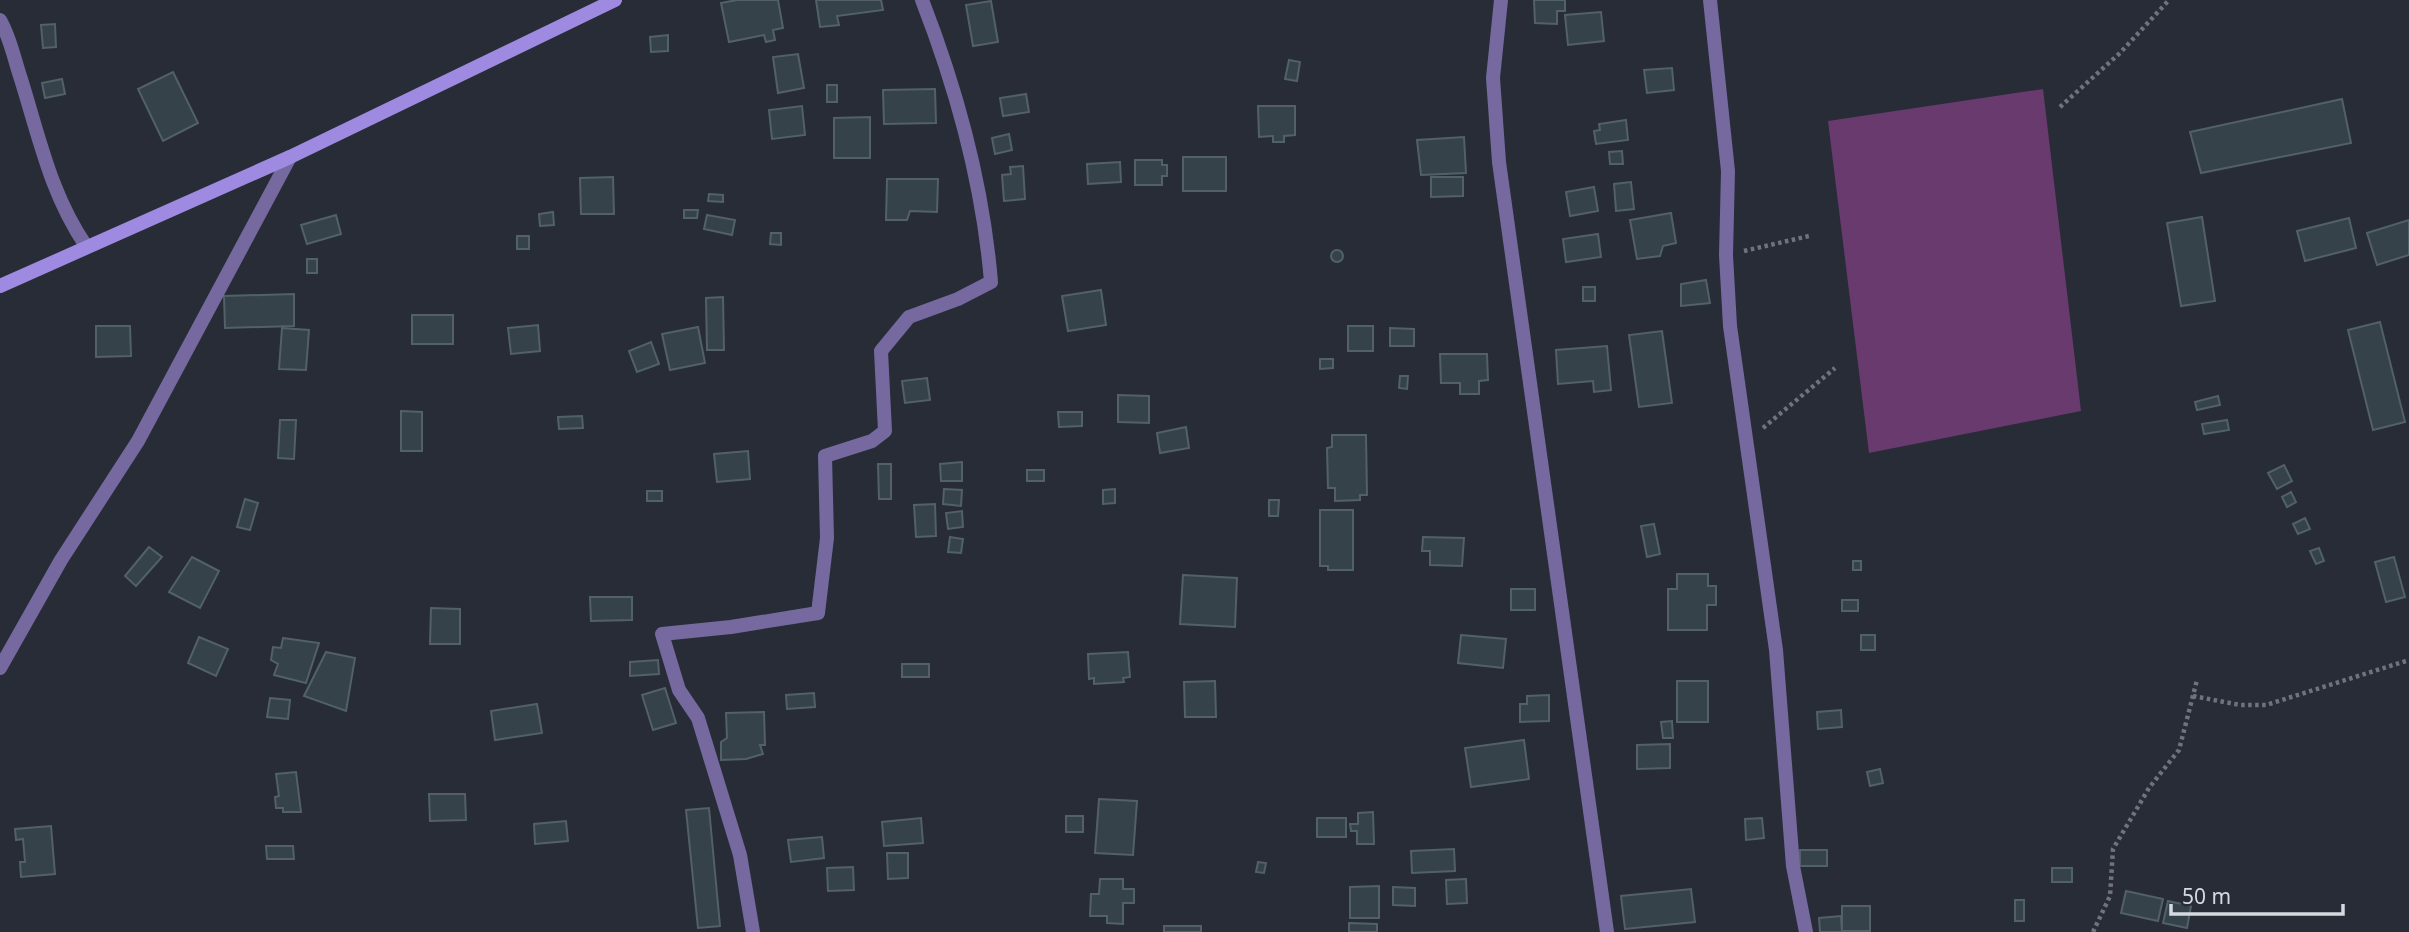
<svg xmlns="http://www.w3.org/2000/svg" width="2409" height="932" viewBox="0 0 2409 932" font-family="'Noto Sans',sans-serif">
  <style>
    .green { fill: #693a6e }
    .building { fill: #354249; stroke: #526068; stroke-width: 2 }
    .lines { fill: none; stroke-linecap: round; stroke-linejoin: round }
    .path { stroke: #6f737d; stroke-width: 4.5; stroke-dasharray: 3.5 3.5; stroke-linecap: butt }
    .street { stroke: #75699f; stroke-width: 14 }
    .secondary { stroke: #9e8ae1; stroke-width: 14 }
  </style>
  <rect width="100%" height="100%" fill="#272c37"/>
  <!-- green -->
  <polygon class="green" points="2043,89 2081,411 1869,453 1828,121"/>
  <!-- building -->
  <g class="building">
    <polygon points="737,0 778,0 783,28 773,30 775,40 766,42 764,35 729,42 721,3"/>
    <polygon points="816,0 881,0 883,10 837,16 839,25 820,27"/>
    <polygon points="1534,0 1565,0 1565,11 1557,11 1557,24 1535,23"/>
    <polygon points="991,1 998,42 973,46 966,5"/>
    <polygon points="1601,12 1604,41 1568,45 1565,15"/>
    <polygon points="55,24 56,47 43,48 41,25"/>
    <polygon points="668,35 668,51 651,52 650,37"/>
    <polygon points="798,54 804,88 778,93 773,57"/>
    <polygon points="1289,60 1300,62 1297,81 1285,79"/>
    <polygon points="1672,68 1674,90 1647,93 1644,70"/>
    <polygon points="173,72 198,123 163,141 138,89"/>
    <polygon points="62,79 65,94 45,98 42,83"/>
    <rect x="827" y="85" width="10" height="17"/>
    <polygon points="935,89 936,123 884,124 883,90"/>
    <polygon points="1026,94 1029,112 1003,116 1000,98"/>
    <polygon points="2342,99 2351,143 2201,173 2190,132"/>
    <polygon points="802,106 805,135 772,139 769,110"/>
    <polygon points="1258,106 1295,106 1295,135 1284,136 1284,142 1273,142 1273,136 1259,137"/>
    <polygon points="870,117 870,158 834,158 834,118"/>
    <polygon points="1626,120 1628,140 1596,144 1594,131 1600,130 1599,124"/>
    <polygon points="1009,134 1012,150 995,154 992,138"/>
    <polygon points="1464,137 1466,173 1421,175 1417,140"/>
    <polygon points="1622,151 1623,164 1610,164 1609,152"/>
    <rect x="1183" y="157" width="43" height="34"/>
    <polygon points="1135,160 1162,160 1162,165 1167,165 1167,176 1162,176 1162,185 1135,185"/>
    <polygon points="1120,162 1121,182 1088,184 1087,164"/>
    <polygon points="1023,166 1025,199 1004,201 1002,175 1011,174 1010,167"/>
    <polygon points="613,177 614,214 581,214 580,178"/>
    <polygon points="1431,177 1463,177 1463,196 1431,197"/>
    <polygon points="887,179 938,179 937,212 910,211 907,220 886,220"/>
    <polygon points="1631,182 1634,209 1616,211 1614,184"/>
    <polygon points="1594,187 1598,211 1570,216 1566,192"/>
    <polygon points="709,194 723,195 723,202 708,201"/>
    <polygon points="684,210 698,210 697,218 684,218"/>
    <polygon points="553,212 554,225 540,226 539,214"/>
    <polygon points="1671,213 1676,243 1663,246 1660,256 1637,259 1630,220"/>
    <polygon points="336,215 341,234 307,244 301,225"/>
    <polygon points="707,215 735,220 732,235 704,229"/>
    <polygon points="2202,217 2215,301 2181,306 2167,223"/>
    <polygon points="2349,218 2356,248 2305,261 2297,231"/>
    <polygon points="2409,220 2409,255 2377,265 2367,233"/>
    <polygon points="771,233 781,233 781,245 770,244"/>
    <polygon points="1598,234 1601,257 1566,262 1563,239"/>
    <rect x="517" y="236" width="12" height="13"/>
    <circle cx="1337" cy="256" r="6"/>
    <rect x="307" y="259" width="10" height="14"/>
    <polygon points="1706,280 1710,303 1681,306 1681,284"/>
    <rect x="1583" y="287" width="12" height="14"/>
    <polygon points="1101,290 1106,325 1068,331 1062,296"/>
    <polygon points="294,294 294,326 225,328 224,296"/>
    <polygon points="723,297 724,350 707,350 706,298"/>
    <rect x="412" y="315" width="41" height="29"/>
    <polygon points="2380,322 2405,422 2373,430 2348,330"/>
    <polygon points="538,325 540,351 511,354 508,328"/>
    <polygon points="96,326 130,326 131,356 96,357"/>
    <rect x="1348" y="326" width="25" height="25"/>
    <polygon points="698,327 705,363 670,370 662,334"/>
    <polygon points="282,328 309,330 306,370 279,369"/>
    <polygon points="1390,328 1414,329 1414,346 1390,346"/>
    <polygon points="1662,331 1672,403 1639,407 1629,335"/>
    <polygon points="651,342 659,364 637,372 629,351"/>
    <polygon points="1607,346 1611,390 1594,392 1593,381 1558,384 1556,350"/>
    <polygon points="1440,354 1487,354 1488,380 1479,381 1479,394 1460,394 1460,383 1441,383"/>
    <polygon points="1320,359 1333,359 1333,368 1320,369"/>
    <polygon points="1400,376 1408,376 1407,389 1399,388"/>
    <polygon points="927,378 930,400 905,403 902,381"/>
    <polygon points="1118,395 1149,396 1149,423 1118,422"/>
    <polygon points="2218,396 2220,405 2197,410 2195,402"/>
    <polygon points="401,411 422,412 422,451 401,451"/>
    <polygon points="1058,412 1082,412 1082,426 1059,427"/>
    <polygon points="582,416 583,428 559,429 558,417"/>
    <polygon points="280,420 296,420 294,459 278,458"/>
    <polygon points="2227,420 2229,430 2204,434 2202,424"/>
    <polygon points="1186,427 1189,448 1160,453 1157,433"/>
    <polygon points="1332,435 1366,435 1367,495 1360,495 1360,500 1335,501 1335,488 1328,488 1327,448 1332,447"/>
    <polygon points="748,451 750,479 717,482 714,454"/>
    <polygon points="962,462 962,481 941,481 940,464"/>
    <polygon points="878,464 891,464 891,499 879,499"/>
    <polygon points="2284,465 2292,481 2277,489 2268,473"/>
    <rect x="1027" y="470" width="17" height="11"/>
    <polygon points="944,489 962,490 961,506 943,504"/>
    <polygon points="1115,489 1115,503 1103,504 1103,490"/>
    <rect x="647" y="491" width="15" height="10"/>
    <polygon points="2291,492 2296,502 2287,507 2282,497"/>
    <polygon points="245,499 258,503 250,530 237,527"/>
    <polygon points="1269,500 1279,500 1278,516 1269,516"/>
    <polygon points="935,504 936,536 916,537 914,505"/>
    <polygon points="1320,510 1353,510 1353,570 1328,570 1328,566 1320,566"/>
    <polygon points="962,511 963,527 948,529 946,513"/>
    <polygon points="2305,518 2310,529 2298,534 2293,524"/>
    <polygon points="1654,524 1660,554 1647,557 1641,526"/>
    <polygon points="950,537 963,539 961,553 948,552"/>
    <polygon points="1423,537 1464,538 1462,566 1430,565 1430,551 1422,551"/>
    <polygon points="149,547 162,557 136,586 125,576"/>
    <polygon points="2319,548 2324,561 2316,564 2310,551"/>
    <polygon points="192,557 219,571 200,608 169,592"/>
    <polygon points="2394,557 2405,597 2386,602 2375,562"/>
    <rect x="1853" y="561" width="8" height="9"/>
    <polygon points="1677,574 1708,574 1708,586 1716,586 1716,605 1707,605 1707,630 1668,630 1668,589 1677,589"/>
    <polygon points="1183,575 1237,578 1235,627 1180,624"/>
    <rect x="1511" y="589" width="24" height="21"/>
    <polygon points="590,597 632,597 632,620 591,621"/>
    <rect x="1842" y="600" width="16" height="11"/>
    <polygon points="431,608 460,609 460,644 430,644"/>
    <polygon points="1461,635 1506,639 1503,668 1458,663"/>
    <rect x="1861" y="635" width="14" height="15"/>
    <polygon points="199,637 228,649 216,676 188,663"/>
    <polygon points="283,638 319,643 306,683 274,675 278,664 271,660 273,647 281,648"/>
    <polygon points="326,652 355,658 346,711 304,696"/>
    <polygon points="1128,652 1130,677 1123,678 1124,682 1094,684 1094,678 1089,679 1088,654"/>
    <polygon points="658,660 659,674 630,676 630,662"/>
    <rect x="902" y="664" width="27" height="13"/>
    <polygon points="1215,681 1216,717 1185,717 1184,682"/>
    <rect x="1677" y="681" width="31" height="41"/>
    <polygon points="665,688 676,723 653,730 642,695"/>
    <polygon points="814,693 815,707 787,709 786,695"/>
    <polygon points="1549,695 1549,721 1520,722 1520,704 1527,704 1527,696"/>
    <polygon points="270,698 290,700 288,719 267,717"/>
    <polygon points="537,704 542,733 495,740 491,711"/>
    <polygon points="1841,710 1842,727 1818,729 1817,712"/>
    <polygon points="764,712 765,745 760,745 763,754 746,759 721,760 721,742 727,738 726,713"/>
    <polygon points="1672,721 1673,738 1663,738 1661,722"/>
    <polygon points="1524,740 1529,779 1471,787 1465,748"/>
    <polygon points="1670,744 1670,768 1637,769 1637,745"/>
    <polygon points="1880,769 1883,783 1870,786 1867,772"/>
    <polygon points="296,772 301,812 283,812 283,808 276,808 275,797 279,796 276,774"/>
    <polygon points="429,794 465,794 466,820 430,821"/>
    <polygon points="1099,799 1137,801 1133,855 1095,853"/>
    <polygon points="709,808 720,926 698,928 686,810"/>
    <polygon points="1373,812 1374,844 1357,844 1357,831 1351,831 1350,824 1358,824 1358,813"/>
    <rect x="1066" y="816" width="17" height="16"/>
    <polygon points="921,818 923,843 884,846 882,822"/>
    <rect x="1317" y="818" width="29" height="19"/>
    <polygon points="1762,818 1764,838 1746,840 1745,819"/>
    <polygon points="566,821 568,841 535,844 534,824"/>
    <polygon points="51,826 55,874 21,877 20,862 25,862 23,839 16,840 15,829"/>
    <polygon points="822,837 824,858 791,862 788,840"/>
    <polygon points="266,846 293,846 294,859 267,859"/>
    <polygon points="1454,849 1455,871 1412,873 1411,851"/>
    <rect x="1800" y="850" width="27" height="16"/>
    <polygon points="887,853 908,853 908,878 888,879"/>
    <polygon points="1258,862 1266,863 1264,873 1256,872"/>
    <polygon points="853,867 854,890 828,891 827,868"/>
    <rect x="2052" y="868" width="20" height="14"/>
    <polygon points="1100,879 1123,879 1123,889 1134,889 1134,903 1123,903 1123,924 1107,923 1107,916 1090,916 1091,894 1099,894"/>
    <polygon points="1466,879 1467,903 1447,904 1446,880"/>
    <polygon points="1379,886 1379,918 1350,918 1350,887"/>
    <polygon points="1393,887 1415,888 1415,906 1393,905"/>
    <polygon points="1691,889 1695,922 1625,929 1621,896"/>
    <polygon points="2126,891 2163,899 2158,921 2121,913"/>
    <rect x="2015" y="900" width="9" height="21"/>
    <polygon points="2168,901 2191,906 2187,928 2163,923"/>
    <rect x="1842" y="906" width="28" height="25"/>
    <polygon points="1841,916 1842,932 1820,932 1819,918"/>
    <polygon points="1349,923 1377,924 1377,932 1349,932"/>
    <rect x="1164" y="926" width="37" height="6"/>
  </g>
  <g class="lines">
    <!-- path -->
    <g class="path">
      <polyline points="2060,107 2120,53 2169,0"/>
      <polyline points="1744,251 1809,236"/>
      <polyline points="1763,428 1835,368"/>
      <polyline points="2193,696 2240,705 2266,705 2409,660"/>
      <polyline points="2093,932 2110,896 2113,849 2149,788 2179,750 2197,680"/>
    </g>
    <!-- street -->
    <g class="street">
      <polyline points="1501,0 1493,78 1499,162 1607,932"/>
      <polyline points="1710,0 1728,171 1726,255 1730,326 1776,650 1793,866 1806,932"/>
      <path d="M0 20C10 37 14 58 20 76 39 136 50 193 86 246"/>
      <polyline points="0,668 61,560 138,441 290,157"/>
      <path d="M753 932 740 855 698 718 679 690 662 634 731 627 818 613 827 538 825 456 872 441 885 431 881 351 909 317 958 299 991 282C983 185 957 90 922 0"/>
    </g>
    <!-- secondary -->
    <polyline class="secondary" points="0,286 290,157 615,0"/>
  </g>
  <!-- scale -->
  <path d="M2171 904v10h172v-10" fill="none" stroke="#d5d9e0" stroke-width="3.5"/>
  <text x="2182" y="904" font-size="21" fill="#d5d9e0" stroke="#272c37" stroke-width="5" paint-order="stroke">50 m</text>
</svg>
